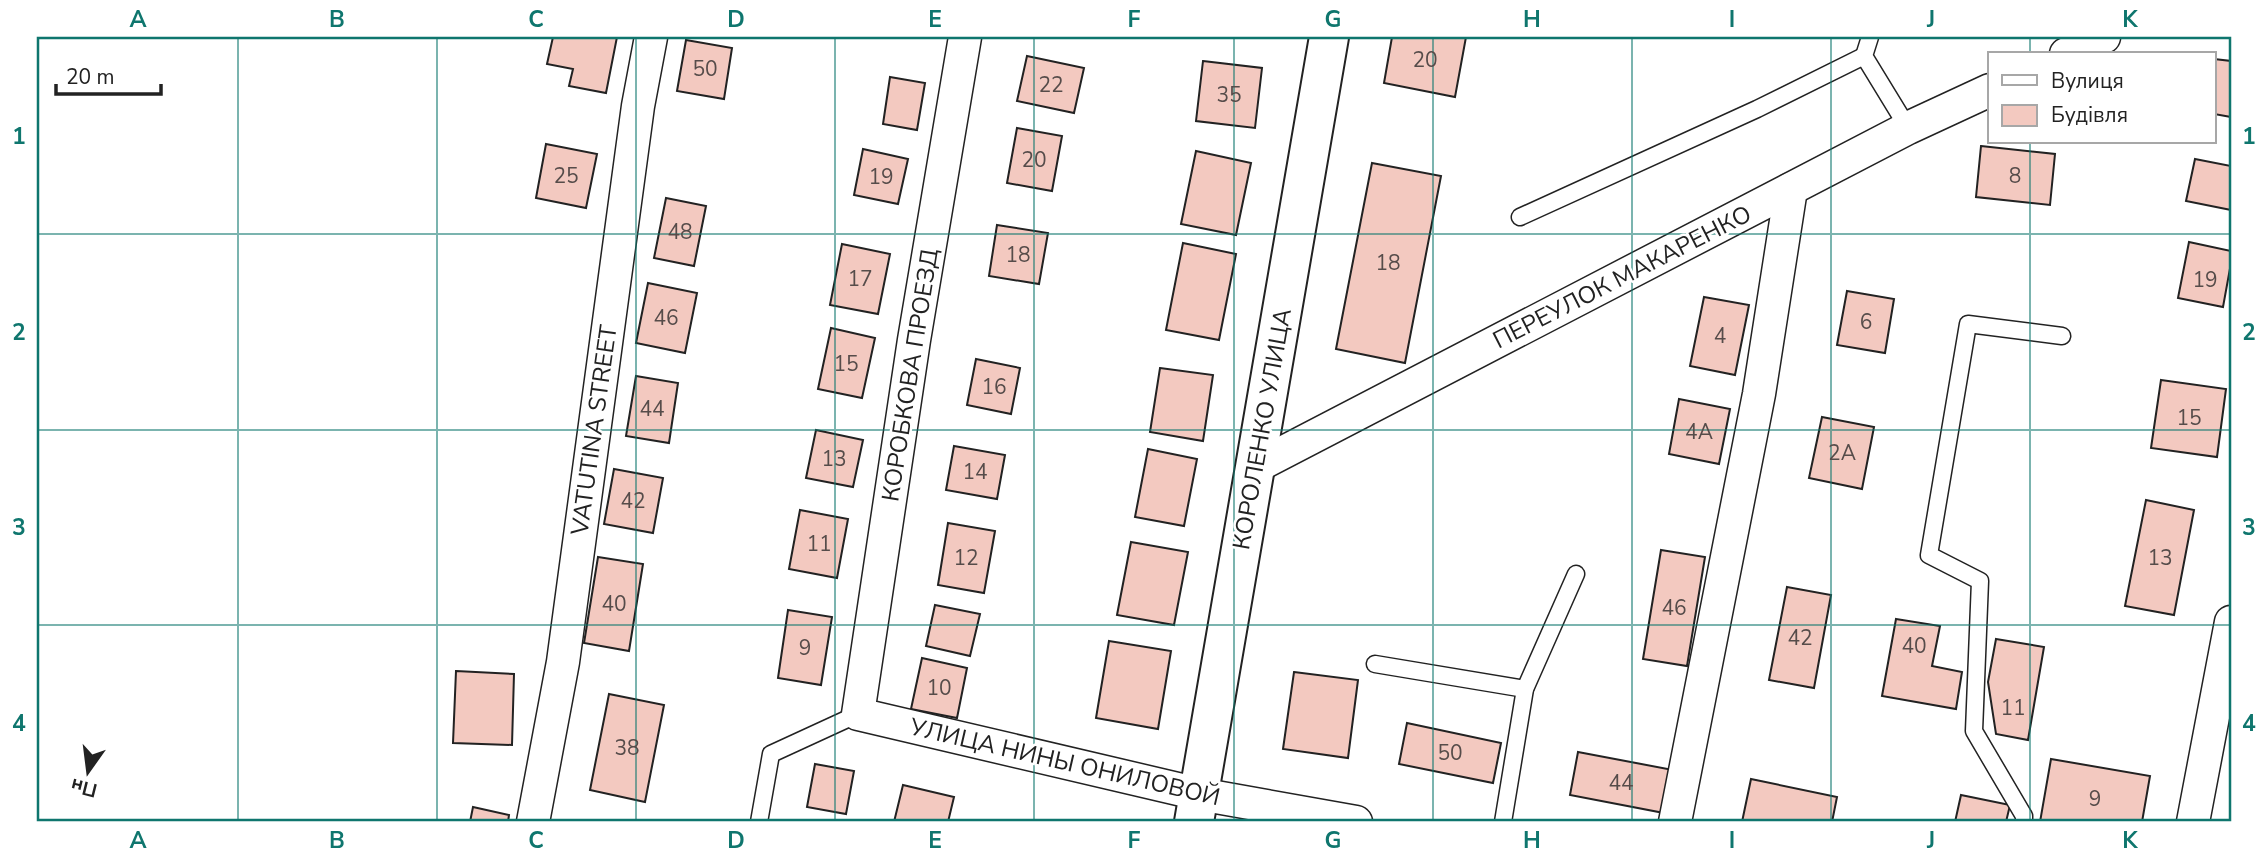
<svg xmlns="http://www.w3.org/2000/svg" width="2268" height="859" viewBox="0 0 2268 859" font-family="'Nunito Sans',sans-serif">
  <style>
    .building { fill: #f3c9c0; stroke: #222; stroke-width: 2 }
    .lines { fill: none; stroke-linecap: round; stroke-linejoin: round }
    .service-casing { stroke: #222; stroke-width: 19 }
    .minor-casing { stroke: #222; stroke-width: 35 }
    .tertiary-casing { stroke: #222; stroke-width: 42 }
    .service { stroke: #fff; stroke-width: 16 }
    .minor { stroke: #fff; stroke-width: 32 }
    .tertiary { stroke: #fff; stroke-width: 38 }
    .grid { fill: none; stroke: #0f766e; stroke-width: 2; stroke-opacity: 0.55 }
    .labels { text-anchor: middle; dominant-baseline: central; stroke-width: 5; stroke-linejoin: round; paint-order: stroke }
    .number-label { font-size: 21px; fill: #564c4a }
    .street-label { font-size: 24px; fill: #222; stroke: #fff }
    .neatline { fill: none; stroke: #0f766e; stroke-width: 2.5 }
    .grid-label { font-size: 23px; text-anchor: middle; font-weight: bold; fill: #0f766e }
  </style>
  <rect width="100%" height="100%" fill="#fff"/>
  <!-- building -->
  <g class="building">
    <polygon points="553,37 617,37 606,93 569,86 573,69 547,64"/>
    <polygon points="1392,37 1466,37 1455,97 1384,83"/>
    <polygon points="686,40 732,48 724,99 677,91"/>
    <polygon points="1027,56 1084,68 1074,113 1017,101"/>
    <polygon points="2214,59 2231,61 2231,117 2214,114"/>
    <polygon points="1203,61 1262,68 1255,128 1196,121"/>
    <polygon points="890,77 925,83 917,130 883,124"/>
    <polygon points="1017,128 1062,136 1052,191 1007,183"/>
    <polygon points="546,144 597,154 586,208 536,198"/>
    <polygon points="1981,146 2055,154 2050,205 1976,197"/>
    <polygon points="863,149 908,159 898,204 854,195"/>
    <polygon points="1196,151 1251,163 1236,235 1181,224"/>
    <polygon points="2195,159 2231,166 2231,210 2186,201"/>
    <polygon points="1372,163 1441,176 1405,363 1336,349"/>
    <polygon points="666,198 706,206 694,266 654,258"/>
    <polygon points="997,225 1048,233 1039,284 989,276"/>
    <polygon points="2189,242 2231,251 2231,263 2223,307 2178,298"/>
    <polygon points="1183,243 1236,254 1219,340 1166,330"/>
    <polygon points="842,244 890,254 878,314 830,305"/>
    <polygon points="648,283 697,293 685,353 636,343"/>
    <polygon points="1847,291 1894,299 1885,353 1837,345"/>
    <polygon points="1704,297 1749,305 1735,375 1690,366"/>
    <polygon points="831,328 875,338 862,398 818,389"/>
    <polygon points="976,359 1020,368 1011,414 967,405"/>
    <polygon points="1160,368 1213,375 1203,441 1150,432"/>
    <polygon points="636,376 678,383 669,443 626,436"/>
    <polygon points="2161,380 2226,389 2217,457 2151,448"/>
    <polygon points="1679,399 1730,409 1719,464 1669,454"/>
    <polygon points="1822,417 1874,427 1862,489 1809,478"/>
    <polygon points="816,430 863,440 853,487 806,478"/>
    <polygon points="954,446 1005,455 997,499 946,490"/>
    <polygon points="1148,449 1197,459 1184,526 1135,517"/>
    <polygon points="614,469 663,478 653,533 604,524"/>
    <polygon points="2146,500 2194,510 2174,615 2125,606"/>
    <polygon points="800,510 848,519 837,578 789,569"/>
    <polygon points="948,523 995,531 984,593 938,585"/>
    <polygon points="1131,542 1188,552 1174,625 1117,615"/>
    <polygon points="1661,550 1705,557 1687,666 1643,659"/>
    <polygon points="598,557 643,564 629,651 584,643"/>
    <polygon points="1787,587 1831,595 1814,688 1769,680"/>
    <polygon points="935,605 980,614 970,656 926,646"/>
    <polygon points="788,610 832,617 821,685 778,678"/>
    <polygon points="1896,619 1940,626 1932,666 1962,672 1956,709 1882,696"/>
    <polygon points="1996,639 2044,647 2028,740 1996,734 1988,682"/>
    <polygon points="1109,641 1171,651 1158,729 1096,718"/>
    <polygon points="922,658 967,668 957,718 911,709"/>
    <polygon points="456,671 514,674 512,745 453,743"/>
    <polygon points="1294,672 1358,680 1348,758 1283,749"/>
    <polygon points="609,694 664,705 645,802 590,790"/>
    <polygon points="1407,723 1501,743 1493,783 1399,764"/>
    <polygon points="1578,752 1673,770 1664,813 1570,795"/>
    <polygon points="2051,759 2150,776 2142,822 2040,822"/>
    <polygon points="815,764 854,771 846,814 807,807"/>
    <polygon points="1751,779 1837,797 1832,822 1742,822"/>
    <polygon points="903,785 954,797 948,822 894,822"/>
    <polygon points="1961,795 2010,805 2006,822 1955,822"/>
    <polygon points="473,807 509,815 508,822 470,822"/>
  </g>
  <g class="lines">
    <defs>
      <g id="service">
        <polyline points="1870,37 1864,56 1908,128"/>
        <polyline points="1520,217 1757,109 1864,56"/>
        <polyline points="1375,664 1525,689"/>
        <polyline points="759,822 771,754 858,714"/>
        <polyline points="1503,822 1525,689 1576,574"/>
        <polyline points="2024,822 2024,816 1974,731 1980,581 1929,555 1968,324 2062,336"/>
      </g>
      <g id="minor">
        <polyline points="965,37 914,340 858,714 1199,794 1356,822"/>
        <polyline points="2066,54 2104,37"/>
        <polyline points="1255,467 1908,128 1990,90"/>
        <polyline points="533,822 563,662 638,106 651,37"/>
        <polyline points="1675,822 1759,394 1791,189"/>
        <polyline points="2193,822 2231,622"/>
      </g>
      <polyline id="tertiary" points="1194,822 1329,37"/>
    </defs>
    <!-- service casing -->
    <use href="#service" class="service-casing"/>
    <!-- minor casing -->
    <use href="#minor" class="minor-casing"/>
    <!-- tertiary casing -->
    <use href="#tertiary" class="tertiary-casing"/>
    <!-- service -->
    <use href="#service" class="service"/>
    <!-- minor -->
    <use href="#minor" class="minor"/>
    <!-- tertiary -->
    <use href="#tertiary" class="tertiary"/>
  </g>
  <!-- grid -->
  <path class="grid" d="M238 37V822M437 37V822M636 37V822M835 37V822M1034 37V822M1234 37V822M1433 37V822M1632 37V822M1831 37V822M2030 37V54M2030 142V822M37 234H2231M37 430H2231M37 625H2231"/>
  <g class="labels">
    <!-- number labels -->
    <g class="number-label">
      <text x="1425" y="60">20</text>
      <text x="705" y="69">50</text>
      <text x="1051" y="85">22</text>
      <text x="1229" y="95">35</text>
      <text x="1034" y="160">20</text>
      <text x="566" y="176">25</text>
      <text x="2015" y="176">8</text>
      <text x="881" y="177">19</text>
      <text x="680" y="232">48</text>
      <text x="1018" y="255">18</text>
      <text x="1388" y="263">18</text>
      <text x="860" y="279">17</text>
      <text x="2205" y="280">19</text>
      <text x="666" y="318">46</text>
      <text x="1866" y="322">6</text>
      <text x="1720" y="336">4</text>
      <text x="846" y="364">15</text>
      <text x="994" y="387">16</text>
      <text x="652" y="409">44</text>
      <text x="2189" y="418">15</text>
      <text x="1699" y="432">4А</text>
      <text x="1842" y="453">2А</text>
      <text x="834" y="459">13</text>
      <text x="975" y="472">14</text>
      <text x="633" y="501">42</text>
      <text x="819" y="544">11</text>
      <text x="966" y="558">12</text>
      <text x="2160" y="558">13</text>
      <text x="614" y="604">40</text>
      <text x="1674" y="608">46</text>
      <text x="1800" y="638">42</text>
      <text x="1914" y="646">40</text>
      <text x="805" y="648">9</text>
      <text x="939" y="688">10</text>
      <text x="2013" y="708">11</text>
      <text x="627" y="748">38</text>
      <text x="1450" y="753">50</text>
      <text x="1621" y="783">44</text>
      <text x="2095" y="799">9</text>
    </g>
    <!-- street labels -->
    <g class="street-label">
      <text transform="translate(1622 277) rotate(-27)">ПЕРЕУЛОК МАКАРЕНКО</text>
      <text transform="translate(910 375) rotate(-81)">КОРОБКОВА ПРОЕЗД</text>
      <text transform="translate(1262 429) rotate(-80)">КОРОЛЕНКО УЛИЦА</text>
      <text transform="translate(594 430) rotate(-82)">VATUTINA STREET</text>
      <text transform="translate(1065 762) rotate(13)">УЛИЦА НИНЫ ОНИЛОВОЙ</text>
    </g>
  </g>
  <!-- border -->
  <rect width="2268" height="859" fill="none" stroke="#ffffff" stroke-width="77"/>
  <!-- legend -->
  <rect x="1988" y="52" width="228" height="91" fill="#ffffff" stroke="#a7a7a7" stroke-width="2"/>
  <rect x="2002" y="75" width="35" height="10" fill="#ffffff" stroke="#a7a7a7" stroke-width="2"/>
  <text x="2051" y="88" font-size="21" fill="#222222">Вулиця</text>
  <rect x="2002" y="105" width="35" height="21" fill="#f3c9c0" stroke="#a7a7a7" stroke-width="2"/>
  <text x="2051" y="122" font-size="21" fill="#222222">Будівля</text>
  <!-- north arrow -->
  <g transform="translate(88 772) rotate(194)" stroke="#ffffff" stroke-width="5" paint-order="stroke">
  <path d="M0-5L12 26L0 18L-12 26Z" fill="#222222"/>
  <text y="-10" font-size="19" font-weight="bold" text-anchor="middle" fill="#222222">Пн</text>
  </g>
  <!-- scale -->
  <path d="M56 84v10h105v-10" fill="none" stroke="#222222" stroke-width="3.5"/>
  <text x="66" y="84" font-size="21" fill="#222222" stroke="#ffffff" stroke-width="5" paint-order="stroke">20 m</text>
  <rect x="38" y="38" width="2192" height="782" class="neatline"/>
  <g class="grid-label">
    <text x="138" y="27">A</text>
    <text x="337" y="27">B</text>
    <text x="536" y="27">C</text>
    <text x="736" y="27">D</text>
    <text x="935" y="27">E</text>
    <text x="1134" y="27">F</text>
    <text x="1333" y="27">G</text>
    <text x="1532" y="27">H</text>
    <text x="1732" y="27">I</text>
    <text x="1931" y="27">J</text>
    <text x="2130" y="27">K</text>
    <text x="19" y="144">1</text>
    <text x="2249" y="144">1</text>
    <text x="19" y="340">2</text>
    <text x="2249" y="340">2</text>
    <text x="19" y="535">3</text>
    <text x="2249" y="535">3</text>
    <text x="19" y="731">4</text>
    <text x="2249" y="731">4</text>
    <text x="138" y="848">A</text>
    <text x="337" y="848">B</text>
    <text x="536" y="848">C</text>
    <text x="736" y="848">D</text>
    <text x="935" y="848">E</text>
    <text x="1134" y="848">F</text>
    <text x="1333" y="848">G</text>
    <text x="1532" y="848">H</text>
    <text x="1732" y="848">I</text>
    <text x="1931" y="848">J</text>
    <text x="2130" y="848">K</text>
  </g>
</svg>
